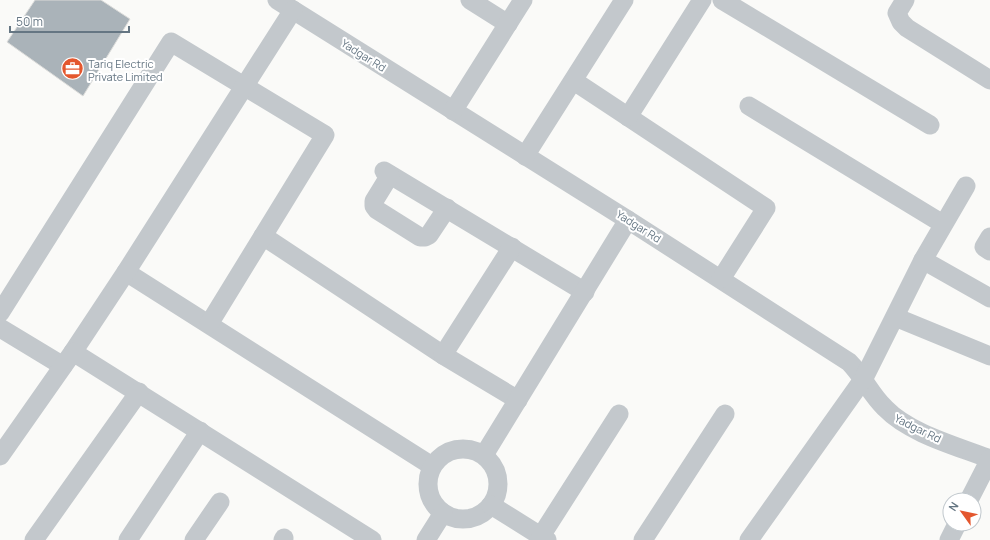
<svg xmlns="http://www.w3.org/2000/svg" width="990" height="540" viewBox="0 0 990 540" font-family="Manrope,sans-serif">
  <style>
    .building { fill: #aab3b9; stroke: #dcdcda }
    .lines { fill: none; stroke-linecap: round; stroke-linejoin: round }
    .minor { stroke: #c3c8cc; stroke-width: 19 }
    .labels { text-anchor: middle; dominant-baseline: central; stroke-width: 4; stroke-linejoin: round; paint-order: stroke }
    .street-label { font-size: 11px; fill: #657683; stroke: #fff }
    .poi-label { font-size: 11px; fill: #657683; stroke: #fff; text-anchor: start }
  </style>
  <rect width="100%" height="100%" fill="#fafaf8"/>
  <!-- building -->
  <polygon class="building" points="35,0 101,0 130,19 83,96 7,42"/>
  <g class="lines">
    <!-- minor -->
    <g class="minor">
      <path d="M277 0 628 220 849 362C863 376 871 395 885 408 910 434 957 446 990 459"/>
      <polyline points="470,0 508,24"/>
      <polyline points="722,0 930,125"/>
      <polyline points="905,0 897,13 901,22 907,28 990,80"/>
      <polyline points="574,81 766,208 721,279"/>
      <polyline points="749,106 943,224"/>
      <polyline points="453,111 523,0"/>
      <polyline points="628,117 702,0"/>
      <polyline points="525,156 624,0"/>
      <polyline points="384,171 585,292"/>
      <polyline points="390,175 374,201 374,206 377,210 420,237 425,237 429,235 447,208"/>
      <polyline points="263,236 443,355 518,400"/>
      <polyline points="990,237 984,247 990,251"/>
      <polyline points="923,260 966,186"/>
      <polyline points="126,272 432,466"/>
      <polyline points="0,313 171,42 325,135 209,324"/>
      <polyline points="895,317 990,356"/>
      <polyline points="0,328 63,366"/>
      <polyline points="73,352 126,272 293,10"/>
      <polyline points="443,355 512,247"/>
      <circle cx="463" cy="484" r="35"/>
      <polyline points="484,455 628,220"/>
      <polyline points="0,456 73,352 372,540"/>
      <polyline points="969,500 990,459"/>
      <polyline points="491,505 547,540"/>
      <polyline points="541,536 619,414"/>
      <polyline points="34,540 139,392"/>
      <polyline points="128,540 200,431"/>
      <polyline points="194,540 220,502"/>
      <polyline points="283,540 284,538"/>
      <polyline points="426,540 443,513"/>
      <polyline points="643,540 725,414"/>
      <polyline points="749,540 864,378 923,260 990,298"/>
      <polyline points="949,540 957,524"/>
    </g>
  </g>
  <!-- icons -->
  <defs>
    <symbol id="office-disc" viewBox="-11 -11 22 22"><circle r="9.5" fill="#e4572e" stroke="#fff"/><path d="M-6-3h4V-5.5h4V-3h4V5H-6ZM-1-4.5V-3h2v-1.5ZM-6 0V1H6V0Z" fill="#fff"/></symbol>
  </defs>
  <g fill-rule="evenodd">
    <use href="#office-disc" x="60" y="56" width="25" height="25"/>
  </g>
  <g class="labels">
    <!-- street labels -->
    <g class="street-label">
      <text transform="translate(364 55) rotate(32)">Yadgar Rd</text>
      <text transform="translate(639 226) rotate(32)">Yadgar Rd</text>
      <text transform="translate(918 428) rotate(26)">Yadgar Rd</text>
    </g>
    <!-- poi labels -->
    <g class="poi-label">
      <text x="88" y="63">Tariq Electric<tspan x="88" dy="13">Private Limited</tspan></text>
    </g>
  </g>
  <!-- north arrow -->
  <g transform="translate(962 512) rotate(303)"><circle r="19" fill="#ffffff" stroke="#c1c8cd"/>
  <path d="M0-3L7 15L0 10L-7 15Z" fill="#e4572e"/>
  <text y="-6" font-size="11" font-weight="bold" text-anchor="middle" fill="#657683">N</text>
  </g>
  <!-- scale -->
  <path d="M10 26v6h119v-6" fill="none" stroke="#657683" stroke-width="2"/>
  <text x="16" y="26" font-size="12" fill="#657683" stroke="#ffffff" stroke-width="3" paint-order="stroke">50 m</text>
</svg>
